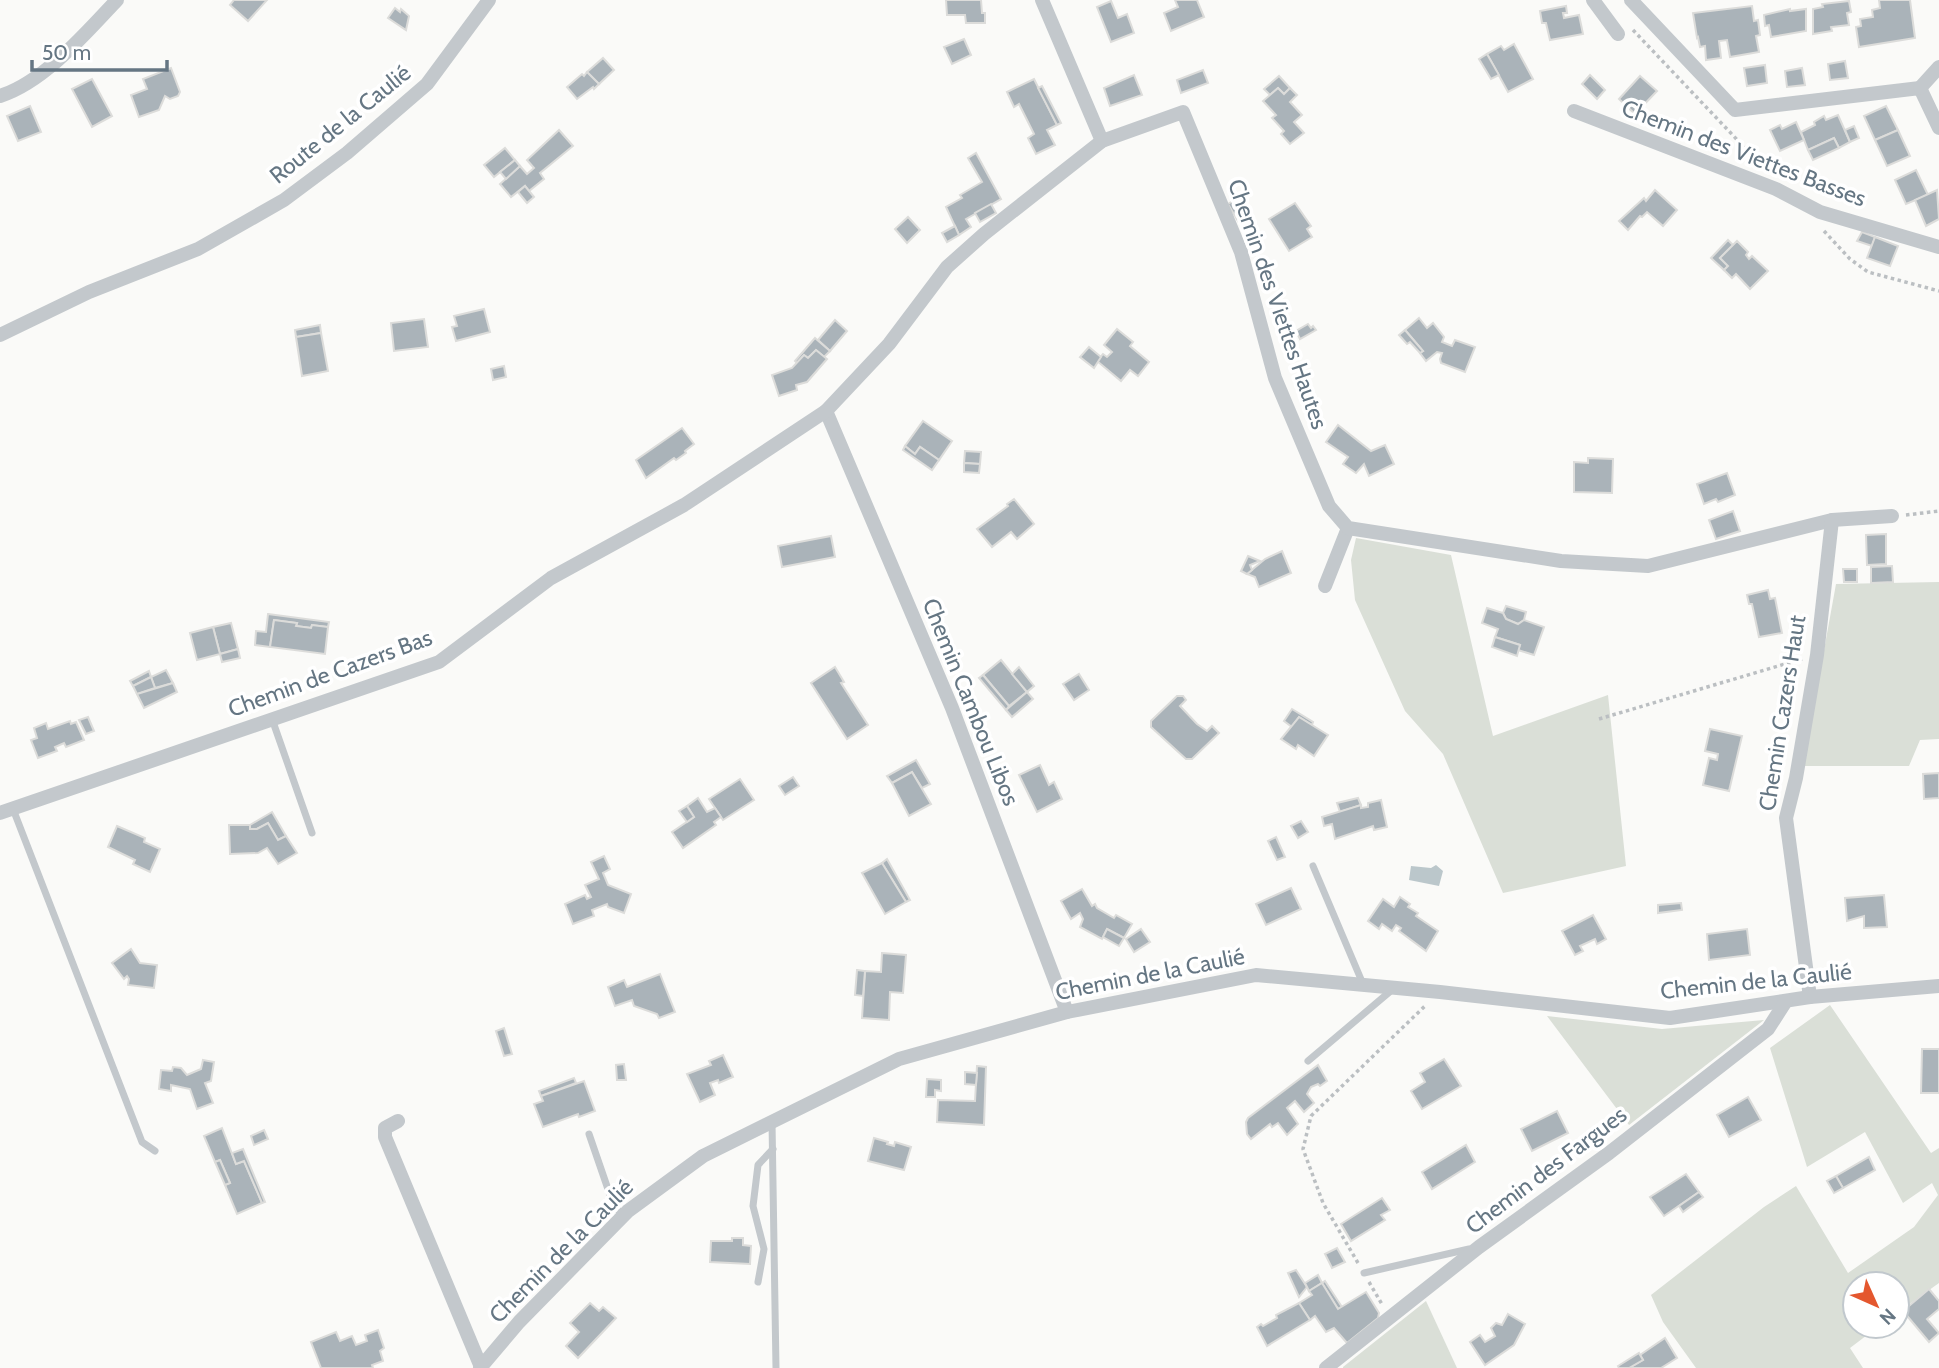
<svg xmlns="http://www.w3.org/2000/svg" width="1939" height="1368" viewBox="0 0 1939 1368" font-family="Cabin,sans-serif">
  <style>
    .green { fill: #dadfd7 }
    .water { fill: #bbc7cb }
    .building { fill: #aab3b9; stroke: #dcdcda; stroke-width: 2 }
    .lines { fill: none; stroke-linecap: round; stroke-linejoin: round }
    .path { stroke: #bbbfc2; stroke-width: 3.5; stroke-dasharray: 3.5 3.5; stroke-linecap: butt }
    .service { stroke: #c3c8cc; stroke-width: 7 }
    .minor { stroke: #c3c8cc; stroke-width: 14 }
    .labels { text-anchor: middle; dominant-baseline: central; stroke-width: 7; stroke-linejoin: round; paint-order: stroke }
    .street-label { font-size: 23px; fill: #657683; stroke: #fff }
  </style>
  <rect width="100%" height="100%" fill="#fafaf8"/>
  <!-- green -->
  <g class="green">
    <polygon points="1356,538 1451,555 1493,736 1608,695 1626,866 1503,893 1443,754 1405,711 1355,600 1351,560"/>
    <polygon points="1939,582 1939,739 1920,740 1909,766 1803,766 1836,584"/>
    <polygon points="1830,1005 1931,1153 1939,1148 1939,1283 1897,1313 1897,1284 1855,1284 1855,1326 1879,1326 1850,1348 1863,1368 1696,1368 1663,1322 1651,1295 1764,1207 1796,1186 1848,1273 1914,1227 1938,1195 1932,1183 1903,1203 1865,1132 1807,1167 1770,1048"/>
    <polygon points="1547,1016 1662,1029 1764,1020 1629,1125"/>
    <polygon points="1426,1301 1457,1368 1343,1368 1343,1367"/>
  </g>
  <!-- water -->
  <polygon class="water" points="1436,865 1443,871 1439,886 1409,880 1411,866 1431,868"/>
  <!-- building -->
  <g class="building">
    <polygon points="234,0 267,0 248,21 230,5"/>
    <polygon points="946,0 981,0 982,13 985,13 985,23 966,23 965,15 947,15"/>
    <polygon points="1175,0 1197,0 1204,17 1171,31 1164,13 1178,7"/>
    <polygon points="1879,0 1910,0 1915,38 1859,47 1856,27 1861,26 1860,19 1873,17 1872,10 1880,8"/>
    <polygon points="1111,1 1118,18 1127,14 1134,33 1111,42 1097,7"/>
    <polygon points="1849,1 1851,12 1847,13 1849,25 1831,27 1832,31 1813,34 1813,9 1823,7 1822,4"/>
    <polygon points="1566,6 1567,13 1563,13 1564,18 1579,15 1583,34 1550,40 1546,23 1542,23 1540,11"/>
    <polygon points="1752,6 1754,21 1758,20 1760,35 1756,36 1759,52 1730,57 1727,40 1719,41 1721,58 1706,60 1705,46 1700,47 1698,37 1697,38 1693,13"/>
    <polygon points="395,8 400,12 401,9 409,16 406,30 388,18"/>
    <polygon points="1790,9 1790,11 1806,9 1806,31 1771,37 1769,25 1765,26 1764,15"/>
    <polygon points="964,39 971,55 952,64 944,47"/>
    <polygon points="1514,44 1533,79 1508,92 1487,54 1501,46 1504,50"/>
    <polygon points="1487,54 1499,75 1491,79 1479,59"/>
    <polygon points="603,58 614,70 599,84 587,72"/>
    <polygon points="1845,61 1848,78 1830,80 1828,64"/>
    <polygon points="1765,65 1767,83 1747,86 1744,68"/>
    <polygon points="171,68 180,92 178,96 170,99 165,96 159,110 139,117 131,95 147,89 143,79"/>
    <polygon points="1802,68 1805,85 1787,87 1785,71"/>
    <polygon points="1203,70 1208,83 1181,93 1177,80"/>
    <polygon points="587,72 599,84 594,89 593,87 577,99 567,87 582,74 584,76"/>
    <polygon points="1134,75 1142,95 1110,106 1104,88"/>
    <polygon points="1590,75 1605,90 1597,99 1582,84"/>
    <polygon points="1279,76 1290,88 1284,94 1278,88 1270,95 1264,89"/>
    <polygon points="1640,76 1657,91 1635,114 1619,99"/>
    <polygon points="92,79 112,116 92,127 72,89"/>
    <polygon points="1034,79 1057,125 1047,130 1055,145 1036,154 1028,138 1034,134 1019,104 1014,107 1007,92"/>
    <polygon points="1042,86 1061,123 1057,125 1038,88"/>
    <polygon points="1278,88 1284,94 1290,88 1297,95 1290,102 1302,115 1294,122 1304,133 1290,144 1281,134 1284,131 1272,118 1276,115 1263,101"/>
    <polygon points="30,106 41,132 18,141 7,116"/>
    <polygon points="1886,106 1898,130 1875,140 1864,116"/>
    <polygon points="1838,115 1850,142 1839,148 1834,138 1808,150 1801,132 1815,125 1814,122 1824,116 1826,120"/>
    <polygon points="1796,122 1804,140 1780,151 1770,130 1780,125 1782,129"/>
    <polygon points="1854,126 1859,138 1850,142 1845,130"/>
    <polygon points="559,130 573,146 540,173 544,179 529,191 525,186 511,197 500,184 520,166 527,174 534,168 527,160"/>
    <polygon points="1898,130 1910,156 1887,166 1875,140"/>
    <polygon points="1834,138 1839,148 1813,160 1808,150"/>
    <polygon points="505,148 515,160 494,177 484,165"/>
    <polygon points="976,153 1001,199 966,219 971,227 959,235 946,207 962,198 960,195 982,182 968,158"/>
    <polygon points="515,160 520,166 506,179 500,172"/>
    <polygon points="1916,170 1928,195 1906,204 1895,180"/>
    <polygon points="525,186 534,197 527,203 518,192"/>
    <polygon points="1655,190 1677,210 1663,226 1647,212 1642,217 1640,216 1628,230 1619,221 1644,198 1646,201"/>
    <polygon points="1937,190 1939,219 1926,226 1915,200"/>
    <polygon points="1239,197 1244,217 1238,221 1228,204"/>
    <polygon points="1295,203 1311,226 1307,229 1312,237 1289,251 1269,219"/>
    <polygon points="991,204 996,213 980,222 975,213"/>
    <polygon points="908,217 920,230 907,243 895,229"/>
    <polygon points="955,226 959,235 947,242 942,233"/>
    <polygon points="1862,232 1875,237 1872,246 1857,241"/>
    <polygon points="1875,237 1898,246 1890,266 1867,258"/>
    <polygon points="1728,240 1733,245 1720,258 1728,266 1724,270 1711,258"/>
    <polygon points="1737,241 1748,252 1746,255 1749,259 1752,256 1768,271 1750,289 1736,274 1732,278 1724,270 1728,266 1720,258"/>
    <polygon points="484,309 490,332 456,341 452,327 457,326 454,316"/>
    <polygon points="1419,318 1427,328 1433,323 1444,337 1442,342 1452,346 1455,340 1475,347 1465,372 1441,363 1440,359 1442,353 1437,352 1426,361 1420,353 1423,351 1405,330"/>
    <polygon points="424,319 428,347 394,351 391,323"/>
    <polygon points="835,320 847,331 830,351 818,340"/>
    <polygon points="1308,324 1311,328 1313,326 1316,330 1300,339 1296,331"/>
    <polygon points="320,325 321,333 296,337 295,330"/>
    <polygon points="1117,329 1133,342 1130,346 1149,362 1138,376 1130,370 1121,381 1097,361 1103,354 1107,357 1112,352 1104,345"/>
    <polygon points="1405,330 1423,351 1420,353 1410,342 1407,344 1399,335"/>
    <polygon points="321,333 328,371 302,376 296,337"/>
    <polygon points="815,338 830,351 824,357 816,350 808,358 804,355 797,363 795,361"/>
    <polygon points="1089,347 1101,357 1094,368 1080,357"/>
    <polygon points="816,350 827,359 807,382 796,385 797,390 779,396 772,375 792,368 804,355 808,358"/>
    <polygon points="504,366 506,377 493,380 491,369"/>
    <polygon points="923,421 952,441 939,460 920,447 915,454 905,446"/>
    <polygon points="1338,425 1371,451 1385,445 1394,464 1369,476 1364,464 1356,473 1343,464 1348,457 1326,442"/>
    <polygon points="682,428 694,444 685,451 686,453 676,460 674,458 646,478 636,460"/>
    <polygon points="905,446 915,454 920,447 939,460 932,470 903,450"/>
    <polygon points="965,451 981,452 980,464 964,463"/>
    <polygon points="1588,458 1613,459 1612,493 1574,492 1574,462 1588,463"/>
    <polygon points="964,463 980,464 979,473 964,472"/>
    <polygon points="1727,473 1735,495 1718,502 1716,499 1704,504 1697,484"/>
    <polygon points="1014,499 1034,524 1017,539 1011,532 992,547 977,529 1008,506 1007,504"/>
    <polygon points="1733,511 1740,531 1716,539 1709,520"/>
    <polygon points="1886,534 1886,564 1867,565 1866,535"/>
    <polygon points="831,536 835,557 782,567 778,546"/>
    <polygon points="1282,551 1291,573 1259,587 1255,577 1247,574 1265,559"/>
    <polygon points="1248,556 1260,561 1250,565 1252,570 1247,574 1241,571"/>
    <polygon points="1892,566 1893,582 1871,583 1871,567"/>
    <polygon points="1843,569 1857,569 1857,582 1844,582"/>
    <polygon points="1768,590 1770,599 1775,598 1782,633 1759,637 1752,604 1749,604 1747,595"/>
    <polygon points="1506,606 1526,612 1524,620 1518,624 1506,619 1503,613"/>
    <polygon points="1487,608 1503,613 1506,619 1518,624 1524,620 1544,627 1534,655 1518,650 1520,645 1495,637 1498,629 1482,623"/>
    <polygon points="268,614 329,622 328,627 312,625 311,628 296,626 297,623 274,620 270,647 255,645 256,631 266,632"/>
    <polygon points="274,620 297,623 296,626 311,628 312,625 328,627 325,654 270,647"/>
    <polygon points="231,623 238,649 220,654 213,627"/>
    <polygon points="213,627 220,654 197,660 190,633"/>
    <polygon points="1495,637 1520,645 1517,656 1492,647"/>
    <polygon points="238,649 240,658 222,662 220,654"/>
    <polygon points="1001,660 1027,692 1009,706 983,675"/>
    <polygon points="835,667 844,682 841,683 868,725 847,739 811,683"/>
    <polygon points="1019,667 1034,686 1027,692 1012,674"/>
    <polygon points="166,670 173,683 155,688 151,677"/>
    <polygon points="149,671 151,677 133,686 130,681"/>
    <polygon points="1079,674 1089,690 1074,700 1063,684"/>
    <polygon points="983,675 1009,706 1006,710 979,678"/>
    <polygon points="151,677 155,688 137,694 133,686"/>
    <polygon points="173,683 177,692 144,708 137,694"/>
    <polygon points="1027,692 1033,699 1012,717 1006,710"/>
    <polygon points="1177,696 1183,696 1186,700 1180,706 1197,724 1207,731 1212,726 1219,733 1192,759 1186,759 1151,727 1151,721"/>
    <polygon points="1292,709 1313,722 1312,725 1299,717 1292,727 1284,721"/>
    <polygon points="88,717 94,731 86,734 79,720"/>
    <polygon points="1299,717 1328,735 1314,756 1298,745 1296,749 1281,739"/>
    <polygon points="70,721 71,724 76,722 84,740 66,747 64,743 55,747 57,751 38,758 31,740 37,738 34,728 46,723 48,729"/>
    <polygon points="1710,729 1742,736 1729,791 1703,785 1709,758 1717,760 1718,754 1705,751"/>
    <polygon points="916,760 930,784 922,788 912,772 892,783 887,776"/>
    <polygon points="1040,765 1049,785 1054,782 1062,799 1037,812 1019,775"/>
    <polygon points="912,772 931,804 909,816 892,783"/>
    <polygon points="1939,773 1939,798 1924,799 1923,774"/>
    <polygon points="793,777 799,786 785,795 779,786"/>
    <polygon points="740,779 754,800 723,820 709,799"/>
    <polygon points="698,798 707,812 715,808 721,817 714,822 716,825 683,848 672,832 694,817 687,806"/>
    <polygon points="1358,798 1361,805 1340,812 1337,803"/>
    <polygon points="1381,800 1387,827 1374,830 1373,826 1335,839 1332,824 1324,826 1322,817 1361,805 1361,808 1368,807 1368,803"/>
    <polygon points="687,806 694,817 687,822 679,811"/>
    <polygon points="272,812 286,836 278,840 268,823 257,829 250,829 250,825"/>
    <polygon points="1301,821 1308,832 1298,838 1291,826"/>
    <polygon points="268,823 278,840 286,836 297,853 278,864 267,848 258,853 230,854 229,825 250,825 250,829 257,829"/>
    <polygon points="117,826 145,838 144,842 160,849 150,872 133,864 135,860 108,847"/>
    <polygon points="1276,837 1285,857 1277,860 1268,841"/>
    <polygon points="604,856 610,869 603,873 608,885 631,894 624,913 608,907 607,904 592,910 594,916 573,924 565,904 585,895 587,899 591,897 585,885 599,879 591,862"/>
    <polygon points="887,859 910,900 906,902 882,863"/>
    <polygon points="882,863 906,902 885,914 862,873"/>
    <polygon points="1291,888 1301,909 1266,925 1256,904"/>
    <polygon points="1082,889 1092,906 1095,904 1097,908 1114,918 1116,915 1132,924 1124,938 1107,929 1102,939 1080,927 1083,919 1080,913 1071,919 1061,901"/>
    <polygon points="1884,895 1887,927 1864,928 1864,916 1847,921 1845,898"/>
    <polygon points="1400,897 1410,904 1408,907 1418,913 1416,916 1438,931 1426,951 1399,931 1401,928 1396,925 1392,931 1382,924 1379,929 1368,921 1383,899 1394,907"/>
    <polygon points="1681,903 1682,910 1658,913 1658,905"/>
    <polygon points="1593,915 1606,939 1597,944 1595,939 1580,946 1583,951 1575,955 1562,931"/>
    <polygon points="1107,929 1124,938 1119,946 1103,937"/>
    <polygon points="1141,929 1150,942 1134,952 1126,939"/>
    <polygon points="1747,929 1750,955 1709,960 1707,934"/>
    <polygon points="131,949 140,963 157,965 154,988 128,985 129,979 127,976 124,979 112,963"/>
    <polygon points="882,953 906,955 903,993 890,992 889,1020 862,1018 865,971 881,972"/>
    <polygon points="857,970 865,971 863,996 855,995"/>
    <polygon points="660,974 675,1012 659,1018 657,1014 634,1006 632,1000 615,1006 608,987 624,980 627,987"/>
    <polygon points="504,1028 512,1054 504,1056 496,1031"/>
    <polygon points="1922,1049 1939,1049 1939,1093 1921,1093"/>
    <polygon points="723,1055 733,1077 719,1083 718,1080 710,1083 715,1095 700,1102 687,1074 711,1065 709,1061"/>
    <polygon points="1444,1059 1461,1086 1422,1109 1411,1091 1425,1082 1420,1073"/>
    <polygon points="203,1060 214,1062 211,1081 205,1083 213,1103 197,1109 190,1089 171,1085 171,1091 159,1089 161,1070 172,1071 173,1067 181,1068 187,1075 201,1069"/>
    <polygon points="624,1064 626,1080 617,1080 616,1065"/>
    <polygon points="1318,1065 1327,1081 1320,1086 1318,1084 1311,1087 1307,1094 1314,1103 1304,1112 1295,1101 1287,1108 1298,1124 1287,1135 1278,1123 1272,1127 1270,1124 1251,1139 1247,1134 1246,1122 1248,1118"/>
    <polygon points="977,1066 986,1067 984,1125 937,1122 938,1100 975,1101"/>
    <polygon points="965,1072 977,1073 976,1085 965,1084"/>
    <polygon points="574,1078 576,1083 541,1096 539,1091"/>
    <polygon points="927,1079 941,1080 941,1091 935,1090 935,1097 926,1097"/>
    <polygon points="584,1081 595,1111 579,1117 578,1114 543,1127 534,1104 543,1101 541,1096"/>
    <polygon points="1748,1097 1761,1120 1729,1137 1717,1115"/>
    <polygon points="1557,1111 1568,1133 1532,1151 1521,1129"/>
    <polygon points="222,1128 236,1164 244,1161 262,1203 237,1214 225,1185 230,1183 220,1160 215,1162 204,1136"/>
    <polygon points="264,1130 268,1139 254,1145 251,1136"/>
    <polygon points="874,1138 888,1142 887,1144 894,1146 895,1142 911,1147 904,1170 868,1161"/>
    <polygon points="1466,1145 1475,1162 1432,1189 1422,1172"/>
    <polygon points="243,1149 265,1202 262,1203 244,1161 236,1164 232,1153"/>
    <polygon points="1869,1157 1875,1170 1843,1188 1836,1176"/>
    <polygon points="220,1160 230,1183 225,1185 215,1162"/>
    <polygon points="1686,1174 1699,1192 1664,1216 1650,1197"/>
    <polygon points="1836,1176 1843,1188 1834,1193 1827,1181"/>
    <polygon points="1699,1192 1703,1197 1683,1212 1679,1206"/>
    <polygon points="1382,1198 1390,1210 1381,1215 1385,1220 1351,1241 1341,1224"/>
    <polygon points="732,1238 743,1238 743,1245 751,1246 750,1264 710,1262 711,1241 732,1241"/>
    <polygon points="1337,1248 1345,1262 1332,1268 1325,1254"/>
    <polygon points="1296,1270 1307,1287 1299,1297 1288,1273"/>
    <polygon points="1318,1275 1322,1283 1309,1291 1305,1283"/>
    <polygon points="1325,1281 1342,1307 1338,1309 1322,1283"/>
    <polygon points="1322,1283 1338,1309 1366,1292 1379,1313 1378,1318 1347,1343 1334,1328 1326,1332 1315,1316 1310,1320 1299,1303 1312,1295 1309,1291"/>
    <polygon points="1929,1289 1939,1301 1939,1309 1927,1319 1939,1333 1929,1342 1903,1311"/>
    <polygon points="590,1303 599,1311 603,1307 616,1318 578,1358 566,1346 579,1332 570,1323"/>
    <polygon points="1299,1303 1310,1320 1267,1346 1257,1327 1261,1324 1263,1326 1277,1318 1276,1315"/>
    <polygon points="1508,1314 1525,1324 1514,1345 1485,1365 1470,1342 1480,1335 1485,1342 1495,1336 1491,1328 1496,1323 1502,1325"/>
    <polygon points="378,1330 384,1348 380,1351 383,1361 372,1365 373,1368 321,1368 311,1342 336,1332 340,1341 352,1336 356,1345 367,1341 365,1335"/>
    <polygon points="1665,1338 1677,1358 1661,1368 1629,1368 1643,1360 1640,1355"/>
    <polygon points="1639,1353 1643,1360 1629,1368 1619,1368 1618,1366"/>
  </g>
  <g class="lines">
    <!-- path -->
    <g class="path">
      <polyline points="1633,30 1763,167"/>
      <polyline points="1824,231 1850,259 1868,272 1939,291"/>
      <polyline points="1906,515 1939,511"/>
      <polyline points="1599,719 1802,659"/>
      <polyline points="1358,1263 1323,1203 1303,1149 1311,1116 1426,1005"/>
      <polyline points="1369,1282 1383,1306"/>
    </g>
    <!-- service -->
    <g class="service">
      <polyline points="272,719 312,833"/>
      <polyline points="13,809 142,1142 155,1151"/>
      <polyline points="1313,866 1363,984"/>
      <polyline points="1308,1061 1393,989"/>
      <polyline points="772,1122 776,1368"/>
      <polyline points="589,1134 610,1195 622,1217"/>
      <polyline points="1364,1273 1469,1249"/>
      <polyline points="758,1282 764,1249 753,1206 758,1165 773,1149"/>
    </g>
    <!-- minor -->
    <g class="minor">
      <polyline points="1042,0 1102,141"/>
      <polyline points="1593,0 1618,34"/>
      <polyline points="1631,0 1735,110 1920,88 1939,128"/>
      <polyline points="1920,88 1939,67"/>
      <path d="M0 96C44 82 86 33 117 0"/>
      <polyline points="1574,111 1776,189 1820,212 1939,247"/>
      <polyline points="0,335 89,292 198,249 284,200 347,153 427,84 489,0"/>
      <polyline points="826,411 952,708 1067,1012"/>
      <polyline points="1325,586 1348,528"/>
      <polyline points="0,813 439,662 551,578 684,505 826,411 889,344 947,267 984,234 1102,141 1183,112 1241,252 1275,378 1329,506 1348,528 1561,561 1648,566 1832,520 1892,516"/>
      <polyline points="1810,997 1786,818 1796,778 1817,655 1832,520"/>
      <polyline points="398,1121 385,1128 385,1137 481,1367"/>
      <polyline points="480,1368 519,1322 628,1211 703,1156 899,1059 1067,1012 1256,975 1440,992 1670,1018 1810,997 1939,986"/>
      <polyline points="1326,1368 1479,1247 1609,1153 1768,1029 1786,1001"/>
    </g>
  </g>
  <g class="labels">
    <!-- street labels -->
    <g class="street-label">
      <text transform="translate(340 124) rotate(-39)">Route de la Caulié</text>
      <text transform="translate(1744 153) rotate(21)">Chemin des Viettes Basses</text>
      <text transform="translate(1278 304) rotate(71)">Chemin des Viettes Hautes</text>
      <text transform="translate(330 673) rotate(-20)">Chemin de Cazers Bas</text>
      <text transform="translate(971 702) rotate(68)">Chemin Cambou Libos</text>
      <text transform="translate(1782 713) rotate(-81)">Chemin Cazers Haut</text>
      <text transform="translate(1150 974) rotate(-11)">Chemin de la Caulié</text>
      <text transform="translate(1756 981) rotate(-6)">Chemin de la Caulié</text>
      <text transform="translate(1546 1170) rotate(-37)">Chemin des Fargues</text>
      <text transform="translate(561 1251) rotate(-45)">Chemin de la Caulié</text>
    </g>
  </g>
  <!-- north arrow -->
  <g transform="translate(1876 1305) rotate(135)"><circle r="33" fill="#ffffff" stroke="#c1c8cd" stroke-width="2"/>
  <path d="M0-5L12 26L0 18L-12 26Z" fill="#e4572e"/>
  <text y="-10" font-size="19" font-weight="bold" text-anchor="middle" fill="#657683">N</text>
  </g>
  <!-- scale -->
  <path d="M32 60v10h135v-10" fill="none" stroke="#657683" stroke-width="3.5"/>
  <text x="42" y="60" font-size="21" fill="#657683" stroke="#ffffff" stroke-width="5" paint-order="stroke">50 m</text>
</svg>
